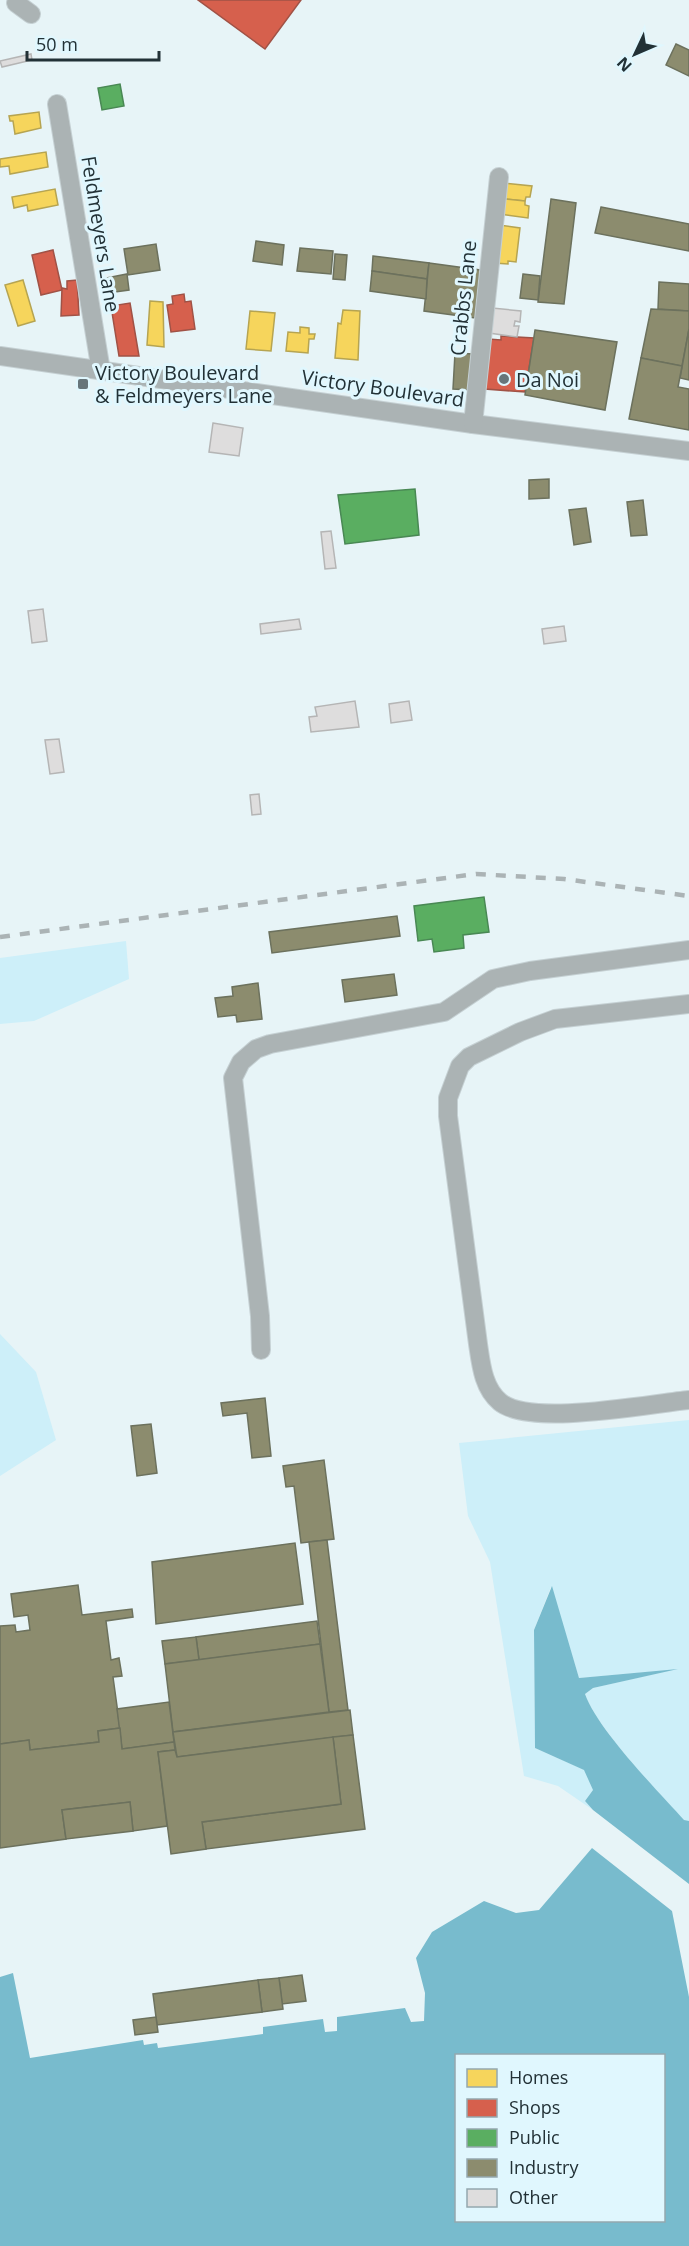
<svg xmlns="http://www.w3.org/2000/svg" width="689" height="2246" viewBox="0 0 689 2246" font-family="'Open Sans',sans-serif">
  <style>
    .green { fill: #cdeff9 }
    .water { fill: #78bbcd; fill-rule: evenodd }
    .homes { fill: #f6d55c; stroke: #b6a451; stroke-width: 1.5 }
    .shops { fill: #d6604d; stroke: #a05246; stroke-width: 1.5 }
    .public { fill: #5aae61; stroke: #498854; stroke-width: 1.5 }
    .industry { fill: #8c8c6e; stroke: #6c715d; stroke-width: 1.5 }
    .building { fill: #dedddd; stroke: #b5b5b5; stroke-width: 1.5 }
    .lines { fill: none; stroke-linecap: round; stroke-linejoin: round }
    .minor-casing { stroke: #c5d0d3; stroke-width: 20 }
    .minor { stroke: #abb3b4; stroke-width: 18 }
    .rail { stroke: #abb3b5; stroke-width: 4.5; stroke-dasharray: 10 10; stroke-linecap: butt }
    .poi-dot { fill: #67757a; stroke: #e0f7fe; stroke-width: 2 }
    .labels { text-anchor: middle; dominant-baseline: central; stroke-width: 6; stroke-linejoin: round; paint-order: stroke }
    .street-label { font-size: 20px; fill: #223136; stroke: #e0f7fe }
    .poi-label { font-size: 20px; fill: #223136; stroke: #e0f7fe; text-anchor: start }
  </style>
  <rect width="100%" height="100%" fill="#e7f4f7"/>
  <!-- green -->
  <g class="green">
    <polygon points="126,941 129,979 34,1021 0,1024 0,958"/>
    <polygon points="0,1334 36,1372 56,1440 0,1476"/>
    <path d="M689 1420V1821H684C657 1790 598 1730 585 1694L593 1688 671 1670 579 1678 551 1587 534 1630 535 1748 585 1770 593 1790 585 1801 593 1810 558 1786 524 1776 490 1562 468 1516 459 1443Z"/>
  </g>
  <!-- water -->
  <g class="water">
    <path d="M552 1586 579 1678 678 1669 593 1688 585 1694C598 1730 657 1790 684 1820L689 1821V1884L593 1810 585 1801 593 1790 584 1770 535 1748 534 1630Z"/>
    <path d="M592 1848 672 1911 689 1997V2246H0V1977L13 1973 30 2058 143 2040 144 2045 157 2043 158 2048 263 2034V2027L323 2019 325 2032 337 2031V2017L405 2008 411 2022 424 2021 425 1993 416 1958 432 1932 484 1901 516 1913 539 1910ZM456 2056H664V2220H456Z"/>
  </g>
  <!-- homes -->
  <g class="homes">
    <polygon points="39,112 41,128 15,134 13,121 10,121 9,116"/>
    <polygon points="46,152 48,167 10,174 9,166 0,167 0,159"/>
    <polygon points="504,183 532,186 530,197 526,197 525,201 497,198"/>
    <polygon points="55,189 58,205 28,211 27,205 14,208 12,197"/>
    <polygon points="497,198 525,201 525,205 529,206 528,218 500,214"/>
    <polygon points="499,225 520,228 516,262 508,261 508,264 494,263"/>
    <polygon points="23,280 35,321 18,326 5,285"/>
    <polygon points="150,301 163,302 164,347 147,345"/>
    <polygon points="343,310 360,311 358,360 335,358 338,323 341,324"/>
    <polygon points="250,311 275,313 271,351 246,349"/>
    <polygon points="300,327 309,328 309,334 315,334 314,339 309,339 308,353 286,351 288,332 300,333"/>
  </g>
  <!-- shops -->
  <g class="shops">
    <polygon points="198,0 301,0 265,49"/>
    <polygon points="53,250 62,290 41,295 32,255"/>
    <polygon points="77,280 79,315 61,316 62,288 67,289 67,281"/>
    <polygon points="184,294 185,302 191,301 195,329 171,332 167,305 173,304 172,296"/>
    <polygon points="130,303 139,356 119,356 111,306"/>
    <polygon points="501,336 534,338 525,392 485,389 489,339 501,340"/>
  </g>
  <!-- public -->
  <g class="public">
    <polygon points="120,84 124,106 102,110 98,88"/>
    <polygon points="415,489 419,535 345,544 338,495"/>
    <polygon points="484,897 489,932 463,935 464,948 434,952 432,939 418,941 414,906"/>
  </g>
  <!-- industry -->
  <g class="industry">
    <polygon points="676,44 689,50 689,76 666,65"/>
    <polygon points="551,199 576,203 564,304 538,302"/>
    <polygon points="601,207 689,224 689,251 595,233"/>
    <polygon points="256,241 284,245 282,265 253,261"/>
    <polygon points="156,244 160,270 128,275 124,249"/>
    <polygon points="300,248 333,251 331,274 297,271"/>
    <polygon points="335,254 347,255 345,280 333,279"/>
    <polygon points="373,256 429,263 427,279 372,271"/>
    <polygon points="429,263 480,270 475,318 424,311"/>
    <polygon points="372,271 427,279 426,299 370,291"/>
    <polygon points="127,274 129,290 108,293 106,278"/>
    <polygon points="523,274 540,276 538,300 520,298"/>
    <polygon points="659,282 689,284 689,311 658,309"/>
    <polygon points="651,309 689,311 689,329 682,366 641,358"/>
    <polygon points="689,329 689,380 680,378"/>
    <polygon points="535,330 617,342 605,410 525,395"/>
    <polygon points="455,353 473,354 470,390 453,389"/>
    <polygon points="641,358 682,366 678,387 689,389 689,430 629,419"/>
    <polygon points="549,479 549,498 529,499 529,480"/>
    <polygon points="643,500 647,535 631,536 627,502"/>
    <polygon points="586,508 591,542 574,545 569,510"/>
    <polygon points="397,916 400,936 272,953 269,932"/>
    <polygon points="394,974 397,995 345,1002 342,980"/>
    <polygon points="258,983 262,1019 237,1022 236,1015 218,1017 215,998 233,996 232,987"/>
    <polygon points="265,1398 271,1456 252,1458 247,1413 223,1416 221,1403"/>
    <polygon points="151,1424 157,1473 137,1476 131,1426"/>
    <polygon points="324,1460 334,1539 301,1543 294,1486 286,1487 283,1466"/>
    <polygon points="327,1540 348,1710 329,1712 309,1542"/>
    <polygon points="295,1543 303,1604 156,1624 152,1562"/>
    <polygon points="78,1585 82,1615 132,1609 133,1617 106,1621 111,1660 119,1658 122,1676 113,1677 120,1728 98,1731 99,1742 30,1750 29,1740 0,1744 0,1626 15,1625 16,1632 30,1630 28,1615 14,1617 11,1594"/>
    <polygon points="317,1621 320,1644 199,1660 196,1637"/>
    <polygon points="196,1637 199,1660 165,1664 162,1641"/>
    <polygon points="320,1644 329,1712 173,1732 165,1664"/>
    <polygon points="169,1702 174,1742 122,1749 117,1709"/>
    <polygon points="350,1710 353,1735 177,1757 173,1732"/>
    <polygon points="120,1728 122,1749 174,1742 175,1750 158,1752 167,1826 133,1831 130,1802 62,1810 66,1839 0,1848 0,1744 29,1740 30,1750 99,1742 98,1731"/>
    <polygon points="353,1735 365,1829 206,1849 202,1822 341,1804 333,1737"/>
    <polygon points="333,1737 341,1804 202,1822 206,1849 171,1854 158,1752 175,1750 177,1757"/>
    <polygon points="130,1802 133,1831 66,1839 62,1810"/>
    <polygon points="302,1975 306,2001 282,2004 279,1978"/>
    <polygon points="279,1978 283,2009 262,2012 258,1980"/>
    <polygon points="258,1980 262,2012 157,2025 153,1994"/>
    <polygon points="156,2017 158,2032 135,2035 133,2020"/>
  </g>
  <!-- building -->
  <g class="building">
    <polygon points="31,54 32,60 2,67 0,61"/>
    <polygon points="492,308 521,311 520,322 515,321 514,326 519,326 517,337 489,333"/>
    <polygon points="213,423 243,428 239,456 209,452"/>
    <polygon points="331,531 336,568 325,569 321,532"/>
    <polygon points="43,609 47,641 32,643 28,611"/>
    <polygon points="299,619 301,629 261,634 260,624"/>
    <polygon points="564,626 566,641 544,644 542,629"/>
    <polygon points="355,701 359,727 311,732 309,717 317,716 315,707"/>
    <polygon points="409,701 412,720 391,723 389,704"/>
    <polygon points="59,739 64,772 50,774 45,740"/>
    <polygon points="259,794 261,814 252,815 250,795"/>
  </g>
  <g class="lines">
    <defs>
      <g id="minor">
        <polyline points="16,3 31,14"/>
        <polyline points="57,104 101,371"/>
        <polyline points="0,356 473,424 689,451"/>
        <polyline points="473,424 499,177"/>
        <path d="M689 1004 555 1019 520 1032 469 1057 460 1066 448 1098V1116L478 1344C481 1364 483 1388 500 1402 530 1427 648 1404 689 1400"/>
        <polyline points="261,1350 260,1316 233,1078 241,1062 256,1049 270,1044 444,1012 493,979 530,971 689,950"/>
      </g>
    </defs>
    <!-- minor casing -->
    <use href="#minor" class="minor-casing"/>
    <!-- minor -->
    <use href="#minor" class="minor"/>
    <!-- rail -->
    <polyline class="rail" points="0,937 476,874 564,879 689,896"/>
  </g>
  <!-- markers -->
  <g class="poi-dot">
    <circle cx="504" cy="379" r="6"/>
    <rect x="77" y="378" width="12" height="12" rx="3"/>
  </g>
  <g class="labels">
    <!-- street labels -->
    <g class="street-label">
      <text transform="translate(101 234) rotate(81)">Feldmeyers Lane</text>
      <text transform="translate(463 298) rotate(-84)">Crabbs Lane</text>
      <text transform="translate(383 388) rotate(8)">Victory Boulevard</text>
    </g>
    <!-- poi labels -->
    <g class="poi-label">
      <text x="95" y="372">Victory Boulevard<tspan x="95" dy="23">&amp; Feldmeyers Lane</tspan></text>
      <text x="516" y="379">Da Noi</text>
    </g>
  </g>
  <!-- legend -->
  <rect x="455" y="2054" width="210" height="168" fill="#e0f7fe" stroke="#94a8ae" stroke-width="1.5"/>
  <rect x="467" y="2069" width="30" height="18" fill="#f6d55c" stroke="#94a8ae" stroke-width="1.5"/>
  <text x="509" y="2084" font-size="18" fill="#223136">Homes</text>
  <rect x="467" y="2099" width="30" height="18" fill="#d6604d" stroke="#94a8ae" stroke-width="1.5"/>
  <text x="509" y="2114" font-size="18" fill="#223136">Shops</text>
  <rect x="467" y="2129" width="30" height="18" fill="#5aae61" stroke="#94a8ae" stroke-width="1.5"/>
  <text x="509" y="2144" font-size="18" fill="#223136">Public</text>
  <rect x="467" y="2159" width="30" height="18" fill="#8c8c6e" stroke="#94a8ae" stroke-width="1.5"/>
  <text x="509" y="2174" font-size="18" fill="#223136">Industry</text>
  <rect x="467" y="2189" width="30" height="18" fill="#dedddd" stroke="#94a8ae" stroke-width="1.5"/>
  <text x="509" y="2204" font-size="18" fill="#223136">Other</text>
  <!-- north arrow -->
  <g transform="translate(635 54) rotate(226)" stroke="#e0f7fe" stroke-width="4.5" paint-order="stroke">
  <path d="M0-4.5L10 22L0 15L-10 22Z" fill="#223136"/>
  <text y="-9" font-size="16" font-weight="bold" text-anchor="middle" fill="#223136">N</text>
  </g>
  <!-- scale -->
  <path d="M27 51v9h132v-9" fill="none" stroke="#223136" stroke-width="3"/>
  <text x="36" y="51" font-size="18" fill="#223136" stroke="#e0f7fe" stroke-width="4.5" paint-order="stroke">50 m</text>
</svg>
